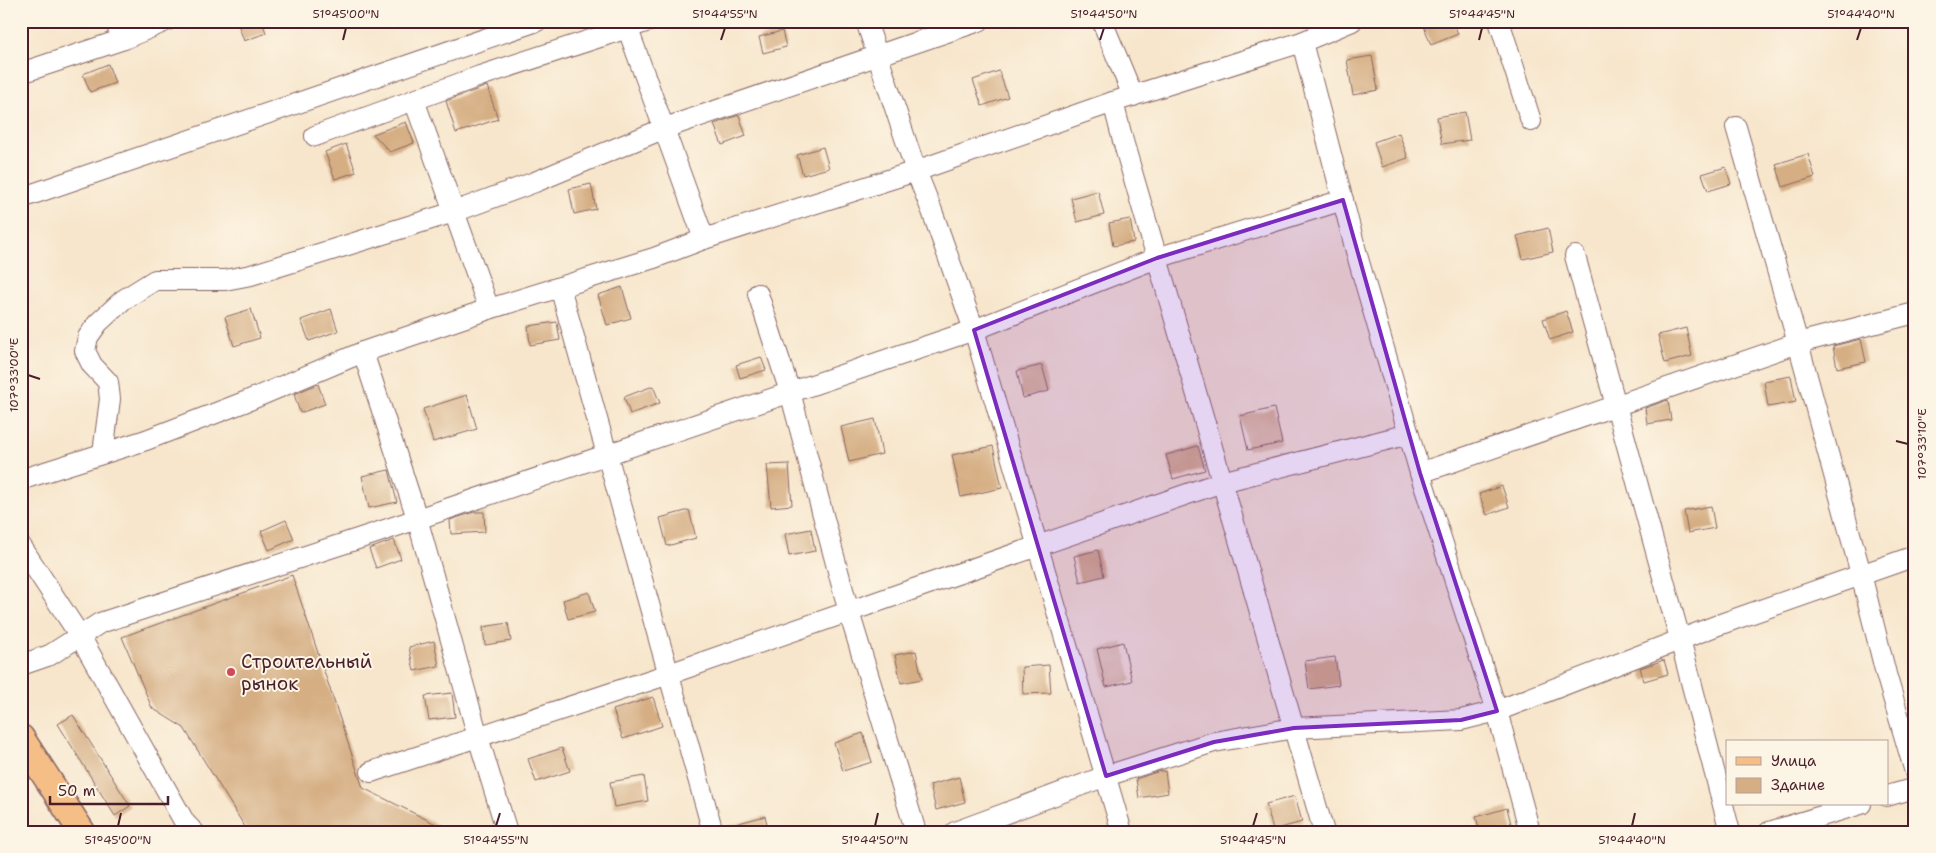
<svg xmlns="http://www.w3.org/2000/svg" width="1936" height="853" viewBox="0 0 1936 853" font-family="'Shantell Sans',sans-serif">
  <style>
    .building { fill: #d5ae83 }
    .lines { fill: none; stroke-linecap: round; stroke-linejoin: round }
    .minor-casing { stroke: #876563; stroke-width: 22 }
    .major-casing { stroke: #876563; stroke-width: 29 }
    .minor { stroke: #fff; stroke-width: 20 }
    .major { stroke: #f6be87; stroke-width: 26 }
    .marked { fill: #7b2cbf; fill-opacity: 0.2; stroke: #7b2cbf; stroke-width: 4; stroke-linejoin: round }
    .ticks { fill: none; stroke: #4a1f2b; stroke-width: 2 }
    .poi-dot { fill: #d1495b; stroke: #fcf5e5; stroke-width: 2 }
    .labels { text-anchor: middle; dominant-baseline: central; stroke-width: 4; stroke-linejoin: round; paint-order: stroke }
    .poi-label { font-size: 19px; fill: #4a1f2b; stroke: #fcf5e5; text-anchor: start }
    .neatline { fill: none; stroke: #4a1f2b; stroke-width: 2 }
    .ticks-label { font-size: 12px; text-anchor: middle; fill: #4a1f2b }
  </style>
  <rect width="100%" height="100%" fill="#fcf5e5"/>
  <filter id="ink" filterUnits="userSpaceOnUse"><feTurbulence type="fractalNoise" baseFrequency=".02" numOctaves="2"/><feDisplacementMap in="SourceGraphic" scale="10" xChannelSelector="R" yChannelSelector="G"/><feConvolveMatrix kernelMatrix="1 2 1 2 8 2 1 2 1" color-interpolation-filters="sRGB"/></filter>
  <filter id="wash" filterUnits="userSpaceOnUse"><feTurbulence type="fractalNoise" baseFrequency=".0096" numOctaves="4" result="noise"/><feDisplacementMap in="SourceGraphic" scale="20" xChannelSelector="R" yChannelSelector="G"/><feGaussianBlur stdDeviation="1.12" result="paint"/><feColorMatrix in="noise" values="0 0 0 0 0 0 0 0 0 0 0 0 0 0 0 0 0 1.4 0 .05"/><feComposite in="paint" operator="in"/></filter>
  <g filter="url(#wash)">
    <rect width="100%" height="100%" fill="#f7e6cc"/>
    <g id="blocks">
      <!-- building -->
      <g class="building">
        <polygon points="237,21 262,21 266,33 244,41"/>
        <polygon points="1422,21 1453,21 1458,34 1431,45"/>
        <polygon points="782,31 786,47 763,53 759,37"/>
        <polygon points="1372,56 1378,90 1353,95 1347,60"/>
        <polygon points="108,64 115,83 90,92 83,74"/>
        <polygon points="999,71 1008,97 982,106 973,80"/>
        <polygon points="487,86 498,119 456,133 446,101"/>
        <polygon points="1465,112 1470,140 1442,144 1437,117"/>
        <polygon points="739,115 746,136 722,145 714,124"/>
        <polygon points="406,122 414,143 390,152 373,134"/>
        <polygon points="1399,133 1408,158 1382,167 1374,142"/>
        <polygon points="346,144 356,172 335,179 325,152"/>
        <polygon points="823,147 829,168 803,175 797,155"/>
        <polygon points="1808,154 1815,177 1783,187 1776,164"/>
        <polygon points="1726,167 1731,184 1708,191 1702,174"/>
        <polygon points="591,184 596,209 574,214 569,189"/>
        <polygon points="1098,191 1104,215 1077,222 1071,198"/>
        <polygon points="1130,219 1134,242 1113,246 1109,223"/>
        <polygon points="1548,228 1553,252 1523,259 1517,236"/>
        <polygon points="622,287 631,318 607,325 598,295"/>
        <polygon points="251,309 260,338 234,346 225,317"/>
        <polygon points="331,309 338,331 309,341 301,320"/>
        <polygon points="1566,311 1573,332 1550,340 1543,319"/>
        <polygon points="557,322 560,340 530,345 528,326"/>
        <polygon points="1686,328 1692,356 1665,363 1658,335"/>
        <polygon points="1861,339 1866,362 1837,368 1833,346"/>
        <polygon points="761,357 766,370 740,378 736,365"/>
        <polygon points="1042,365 1049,391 1023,398 1017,371"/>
        <polygon points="1791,376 1796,402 1768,407 1764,381"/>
        <polygon points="318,384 325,404 300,413 294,394"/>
        <polygon points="653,386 660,403 630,414 624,397"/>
        <polygon points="467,395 477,429 433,442 423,409"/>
        <polygon points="1668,400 1671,420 1647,424 1645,408"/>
        <polygon points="1274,408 1282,443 1248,450 1240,416"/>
        <polygon points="875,419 882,454 849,462 841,427"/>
        <polygon points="993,446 1002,488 961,497 952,455"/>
        <polygon points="1198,446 1205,470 1173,479 1166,455"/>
        <polygon points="789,464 792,505 771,507 767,465"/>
        <polygon points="389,470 397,502 369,508 362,476"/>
        <polygon points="1502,486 1509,507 1487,515 1479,494"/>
        <polygon points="1711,506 1715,528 1688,533 1684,511"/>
        <polygon points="689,510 696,538 667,546 660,518"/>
        <polygon points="474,512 484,512 485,532 451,534 450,520"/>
        <polygon points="286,520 294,539 269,550 261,531"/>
        <polygon points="811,529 815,551 789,556 785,534"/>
        <polygon points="394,540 401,559 376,568 369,549"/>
        <polygon points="1098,550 1104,576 1080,582 1074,556"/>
        <polygon points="292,575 363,788 452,832 248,832 184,728 152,708 122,637"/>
        <polygon points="589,592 595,612 568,619 563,600"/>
        <polygon points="508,623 511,641 485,645 483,627"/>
        <polygon points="434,641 439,666 414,671 409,647"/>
        <polygon points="1123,642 1132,681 1106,687 1097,649"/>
        <polygon points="916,651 922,679 901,683 895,655"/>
        <polygon points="1335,657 1339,685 1309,689 1305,661"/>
        <polygon points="1664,660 1668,674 1644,681 1640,668"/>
        <polygon points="1049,665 1051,693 1023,694 1022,667"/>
        <polygon points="452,693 455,717 429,720 425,696"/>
        <polygon points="653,697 662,726 623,739 613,710"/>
        <polygon points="73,715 130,806 115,816 58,724"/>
        <polygon points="863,733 872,762 843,771 834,743"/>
        <polygon points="562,748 570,771 536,782 528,759"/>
        <polygon points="1160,771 1165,771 1168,793 1139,798 1136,779"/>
        <polygon points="644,776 648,801 614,807 610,782"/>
        <polygon points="959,777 965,802 936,810 930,785"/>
        <polygon points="1295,796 1302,822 1273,830 1266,804"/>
        <polygon points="1507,808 1513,832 1480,832 1476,817"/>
        <polygon points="765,816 769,832 725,832 724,827"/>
      </g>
    </g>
  </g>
  <g filter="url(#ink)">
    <use href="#blocks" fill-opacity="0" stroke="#876563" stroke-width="1"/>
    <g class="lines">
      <defs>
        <g id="minor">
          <polyline points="114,21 124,39"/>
          <polyline points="625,21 704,239"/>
          <polyline points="866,21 916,171 932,211 974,330 1122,832"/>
          <polyline points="1102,21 1133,96"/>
          <polyline points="1499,21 1531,121"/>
          <polyline points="1302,42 1357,255 1420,473 1497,711 1530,832"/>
          <polyline points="21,73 124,39 166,21"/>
          <polyline points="414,100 489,309"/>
          <polyline points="1113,102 1123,141 1324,832"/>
          <polyline points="1736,127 1798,343 1861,574 1886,674 1915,772"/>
          <polyline points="315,136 480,76 649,21"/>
          <polyline points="21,198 537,21"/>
          <polyline points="1575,256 1680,639 1730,832"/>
          <polyline points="560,287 713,832"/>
          <polyline points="758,294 790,392 849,612 916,832"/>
          <polyline points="363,352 417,518 478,737 507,832"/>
          <polyline points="103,453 110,399 108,382 92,365 85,351 88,337 98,323 123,300 155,280 225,280 251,275 454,212 535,182 665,128 979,21"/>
          <polyline points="1420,473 1798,343 1915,313"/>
          <polyline points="21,483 23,479 146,440 247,401 363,352 489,309 654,258 704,239 916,171 1113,102 1302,42 1352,21"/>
          <polyline points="21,546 80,636 185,823 194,832"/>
          <polyline points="21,665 50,655 100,623 373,534 974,330 1157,258 1343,200"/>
          <polyline points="371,772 669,674 1222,482 1409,434"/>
          <polyline points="1887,796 1915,788"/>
          <polyline points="955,832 1106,776 1214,742 1294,728 1461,720 1497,711 1718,625 1915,556"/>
          <polyline points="1769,832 1861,804"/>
        </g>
        <polyline id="major" points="21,738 82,832"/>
      </defs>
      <!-- minor casing -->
      <use href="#minor" class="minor-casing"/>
      <!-- major casing -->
      <use href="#major" class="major-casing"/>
      <!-- minor -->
      <use href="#minor" class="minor"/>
      <!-- major -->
      <use href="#major" class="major"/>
    </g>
  </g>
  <!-- marked area -->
  <path class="marked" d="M1343 200 1420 473 1497 711 1461 720 1294 728 1214 742 1106 776 974 330 1157 258Z"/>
  <!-- ticks -->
  <path class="ticks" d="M343 40 346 28M721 40 725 28M1100 40 1104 28M1479 40 1482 28M1857 40 1861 28M28 375 40 379M1896 441 1908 444M118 826 121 813M496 826 500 813M875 826 878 813M1253 826 1257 813M1632 826 1635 813"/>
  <!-- markers -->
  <circle class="poi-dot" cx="231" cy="672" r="5"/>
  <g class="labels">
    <!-- poi labels -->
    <g class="poi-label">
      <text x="241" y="661">Строительный<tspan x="241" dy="22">рынок</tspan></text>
    </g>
  </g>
  <!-- margin -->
  <rect width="1936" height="853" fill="none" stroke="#fcf5e5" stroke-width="55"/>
  <!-- legend -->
  <rect x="1726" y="740" width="162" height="65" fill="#fcf5e5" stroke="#b59f9b"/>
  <rect x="1736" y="757" width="25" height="8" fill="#f6be87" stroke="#b59f9b"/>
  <text x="1771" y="766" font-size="15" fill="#4a1f2b">Улица</text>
  <rect x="1736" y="778" width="25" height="15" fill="#d5ae83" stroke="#b59f9b"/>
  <text x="1771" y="790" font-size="15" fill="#4a1f2b">Здание</text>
  <!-- scale -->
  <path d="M50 796v8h118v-8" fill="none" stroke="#4a1f2b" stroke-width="2.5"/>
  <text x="58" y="796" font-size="15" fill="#4a1f2b" stroke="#fcf5e5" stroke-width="4" paint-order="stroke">50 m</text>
  <rect x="28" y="28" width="1880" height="798" class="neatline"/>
  <g class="ticks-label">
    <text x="346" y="18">51°45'00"N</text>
    <text x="725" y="18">51°44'55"N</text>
    <text x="1104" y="18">51°44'50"N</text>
    <text x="1482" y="18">51°44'45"N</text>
    <text x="1861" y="18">51°44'40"N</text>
    <text transform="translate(14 375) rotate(-90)" y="4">107°33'00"E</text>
    <text transform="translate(1922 444) rotate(-90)" y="4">107°33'10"E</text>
    <text x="118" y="844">51°45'00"N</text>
    <text x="496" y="844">51°44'55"N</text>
    <text x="875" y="844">51°44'50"N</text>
    <text x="1253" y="844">51°44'45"N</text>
    <text x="1632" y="844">51°44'40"N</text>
  </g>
</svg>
